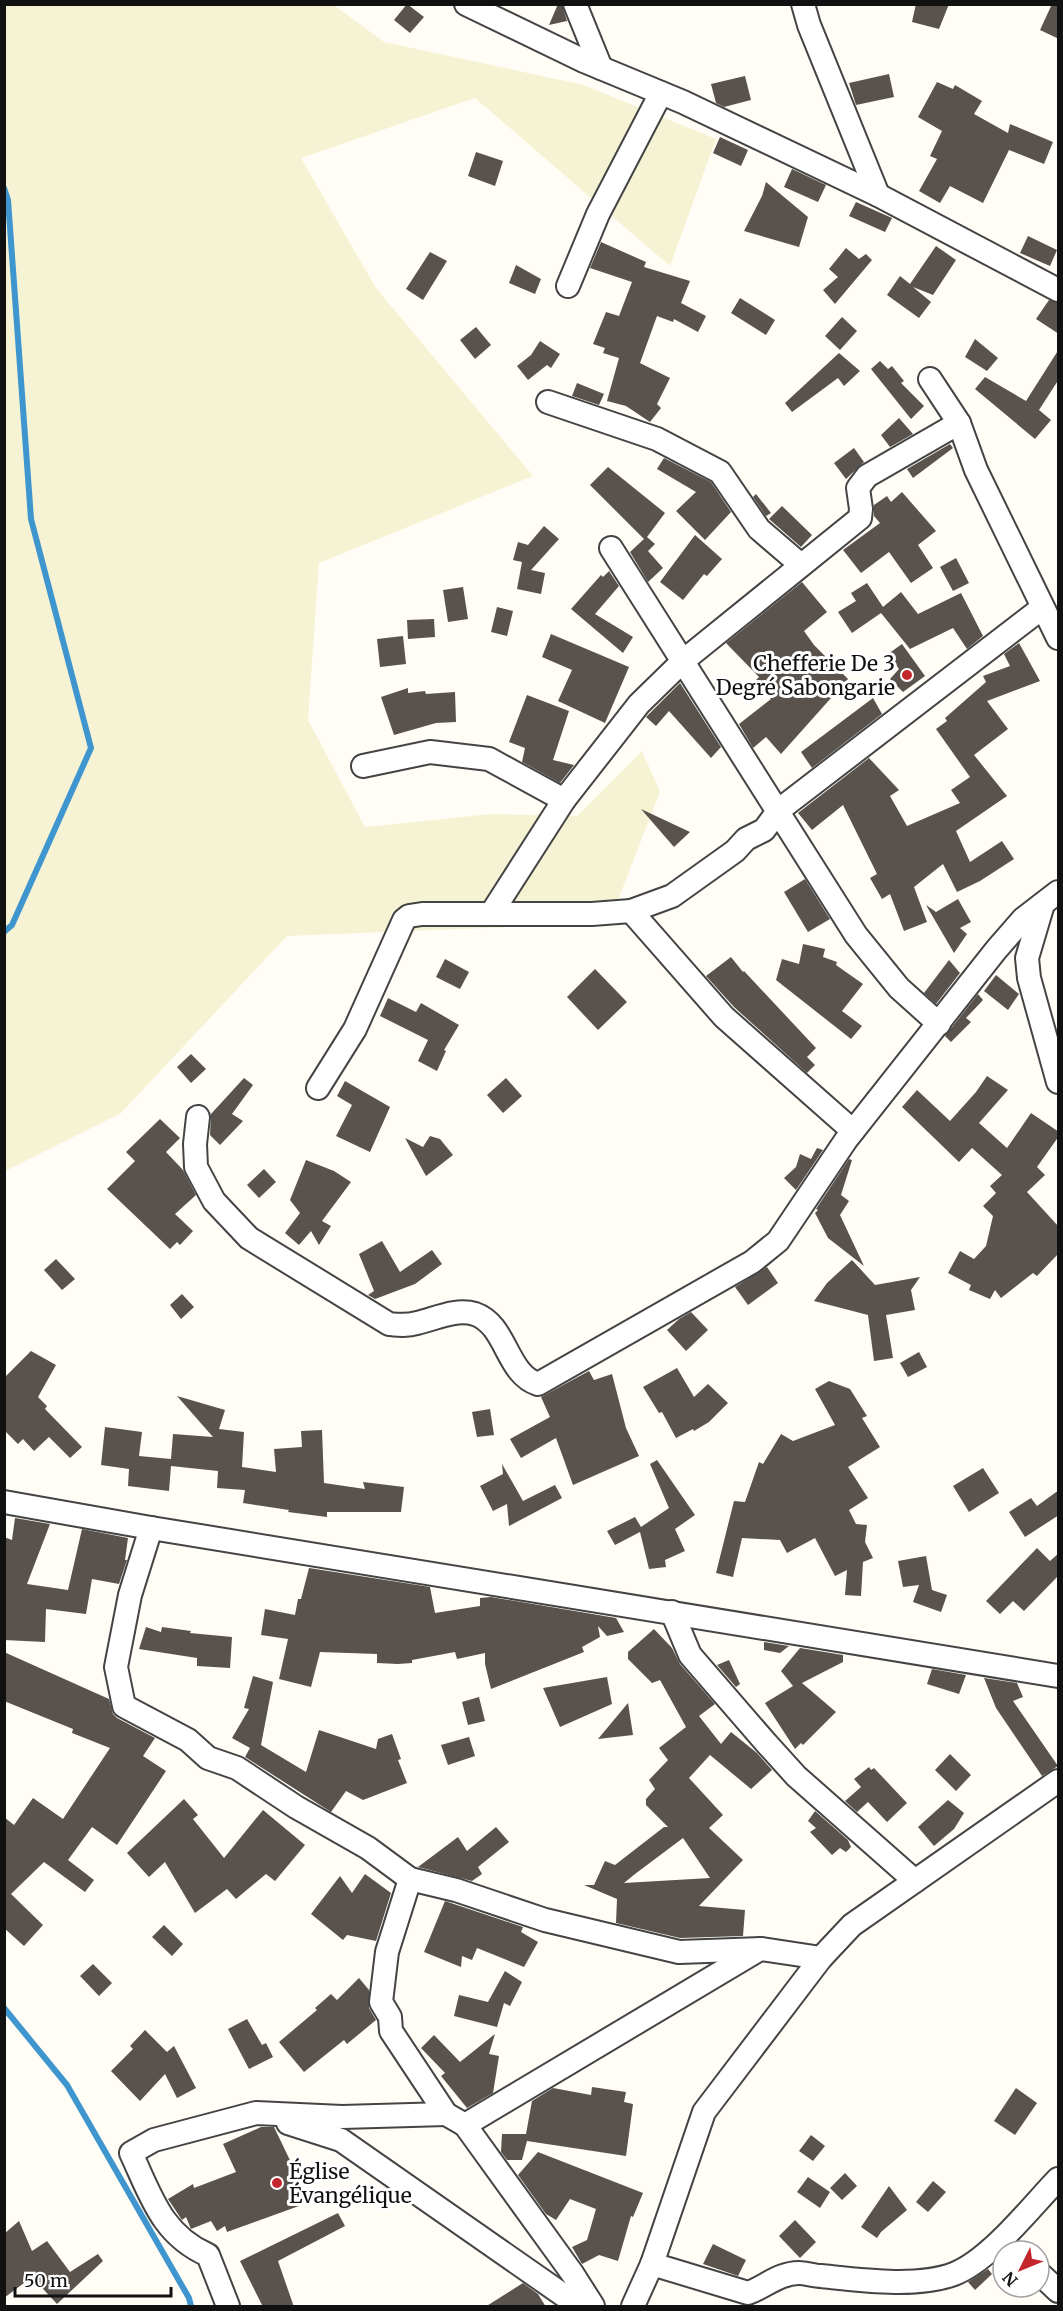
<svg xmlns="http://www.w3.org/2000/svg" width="1063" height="2311" viewBox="0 0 1063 2311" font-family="Merriweather,serif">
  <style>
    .farmland { fill: #f6f3d4 }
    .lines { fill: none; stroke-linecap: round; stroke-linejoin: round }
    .stream { stroke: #3f96cf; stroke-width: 6 }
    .building { fill: #5a524d; fill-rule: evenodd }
    .minor-casing { stroke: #444; stroke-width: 26 }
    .minor { stroke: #fff; stroke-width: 22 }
    .poi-dot { fill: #c4262e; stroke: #fff; stroke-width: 2 }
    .labels { text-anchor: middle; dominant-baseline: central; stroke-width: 6; stroke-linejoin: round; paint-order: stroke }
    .poi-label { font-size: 21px; fill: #111; stroke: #fff; text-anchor: end }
  </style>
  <rect width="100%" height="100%" fill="#fffdf5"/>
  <!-- farmland -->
  <polygon class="farmland" points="5,5 334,5 384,42 584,85 716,139 670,266 475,98 301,158 376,288 533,476 319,563 308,720 365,827 491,814 577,816 642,751 660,792 609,923 287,936 121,1113 5,1171"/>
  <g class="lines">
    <!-- stream -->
    <g class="stream">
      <polyline points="4,188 8,200 31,519 91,748 12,925 4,932"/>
      <polyline points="4,2008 67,2085 189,2298 191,2306"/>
    </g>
  </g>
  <!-- building -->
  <g class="building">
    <polygon points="407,4 424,17 410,33 394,20"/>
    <polygon points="558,4 562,4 567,21 549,25"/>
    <polygon points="916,4 949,4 939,29 912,22"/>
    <polygon points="1052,4 1059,4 1059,39 1040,30"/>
    <polygon points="889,74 894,97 856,105 849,83"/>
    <polygon points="745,76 751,100 724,107 716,103 711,84"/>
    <polygon points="937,82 953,89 955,85 982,101 974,114 1008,133 1010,124 1053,142 1044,164 1009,150 983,203 950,186 940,203 919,191 937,159 930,156 942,131 918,117"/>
    <polygon points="720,137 748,150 741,166 713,153"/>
    <polygon points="476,152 503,161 495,186 468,176"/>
    <polygon points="792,169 826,185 818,202 784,187"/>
    <polygon points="766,182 808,217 799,247 744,231 762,196"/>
    <polygon points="856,202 892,218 885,232 849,216"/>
    <polygon points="1028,236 1057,250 1050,266 1020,253"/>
    <polygon points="601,242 646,262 644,267 690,281 681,303 706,316 698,332 674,319 673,322 657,316 640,363 670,378 657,404 661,408 650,422 626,406 607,401 619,358 603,353 605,348 593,344 606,312 619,316 632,282 590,268"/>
    <polygon points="936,246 956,260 933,295 913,287 931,302 919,318 887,295 900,276 910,284"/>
    <polygon points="846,248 859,259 866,254 872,260 835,304 823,290 838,277 829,269"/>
    <polygon points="430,252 447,261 423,300 406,289"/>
    <polygon points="516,265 541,279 535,294 509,283"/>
    <polygon points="740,298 775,320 766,335 731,313"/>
    <polygon points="1049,300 1059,303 1059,334 1036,319"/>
    <polygon points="842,317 857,331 840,350 825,336"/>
    <polygon points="476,327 491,345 475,359 460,340"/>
    <polygon points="975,339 998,358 987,371 965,357"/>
    <polygon points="540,341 560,354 551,368 547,365 528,380 517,366 531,355"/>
    <polygon points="1059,349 1059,379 1039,410 1051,420 1035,439 975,389 985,377 1026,401"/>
    <polygon points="839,353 860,371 844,386 838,378 792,412 785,403"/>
    <polygon points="880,361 888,369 892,366 904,381 901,383 924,406 911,419 871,369"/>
    <polygon points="577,383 604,394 599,405 572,396"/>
    <polygon points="899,418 913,434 890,447 881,435"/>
    <polygon points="950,444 953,448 913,478 907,469"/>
    <polygon points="854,448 864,462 846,479 834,463"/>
    <polygon points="664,458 711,482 731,512 705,540 676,511 696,492 657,469"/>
    <polygon points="608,467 665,513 647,537 655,544 648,551 663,568 648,582 630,552 644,539 590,485"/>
    <polygon points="902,492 936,531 918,545 933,568 911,583 889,552 861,573 843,550 880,523 874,516 874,505 887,496 891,502"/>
    <polygon points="756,494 771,513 766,516 753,497"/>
    <polygon points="782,506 812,535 801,547 769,519"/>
    <polygon points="544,526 559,539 531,570 545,573 541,594 517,589 522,562 513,560 518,542 528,545"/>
    <polygon points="695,535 722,559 707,576 704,574 683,600 660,582"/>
    <polygon points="956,558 969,583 953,591 940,567"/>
    <polygon points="609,571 619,586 595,614 633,637 623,653 571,609 601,575 603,577"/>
    <polygon points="802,582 827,612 804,631 814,645 848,679 781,754 766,737 753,748 739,724 771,699 754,682 759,677 726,643"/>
    <polygon points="867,583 883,607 901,592 918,614 961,593 983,636 967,649 953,628 910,649 881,613 852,633 838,612 856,601 851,593"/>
    <polygon points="463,587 468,619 448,622 443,590"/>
    <polygon points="497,607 513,611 507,636 491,632"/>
    <polygon points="434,619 435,637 408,639 407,620"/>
    <polygon points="551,634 629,667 605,723 558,701 572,670 542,657"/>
    <polygon points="403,636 406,664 380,667 377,639"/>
    <polygon points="1019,643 1040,681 987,701 1008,729 974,755 1007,796 956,831 970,862 1002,841 1014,859 980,881 957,892 943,864 914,887 927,922 904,931 890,894 882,899 870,878 877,874 843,805 812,830 798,813 869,758 899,790 890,796 907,826 960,803 951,790 970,777 936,729 947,721 945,718 986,682 983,676 1010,666 1004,654"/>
    <polygon points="902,644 925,676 903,692 890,679 899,669 888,654"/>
    <polygon points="680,683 721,747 711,758 669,711 656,726 646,717"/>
    <polygon points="408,688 408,693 425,691 426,694 455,692 456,722 436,723 394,735 381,697"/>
    <polygon points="527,695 569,711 553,760 574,765 560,783 522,762 525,748 509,742"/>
    <polygon points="873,698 882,714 812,768 801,752"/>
    <polygon points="641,809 690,832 674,847"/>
    <polygon points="805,879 830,919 808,932 784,892"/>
    <polygon points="958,899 971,922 960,928 967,934 954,953 926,905 936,912"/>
    <polygon points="803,944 825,949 823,957 837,962 836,965 863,984 842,1011 862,1026 851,1039 776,980 782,959 799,964"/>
    <polygon points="731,957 743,972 744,971 816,1048 807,1057 815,1065 807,1073 734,1007 706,976"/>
    <polygon points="445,959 469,972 460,989 436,977"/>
    <polygon points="949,960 960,973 936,1004 924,993"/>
    <polygon points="595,969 627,1002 598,1030 567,997"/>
    <polygon points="996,975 1019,994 1008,1010 984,991"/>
    <polygon points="978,994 983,1000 966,1018 971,1022 951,1042 945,1036"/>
    <polygon points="388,998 416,1012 421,1003 459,1025 444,1050 446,1051 437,1071 418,1061 428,1040 380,1016"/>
    <polygon points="191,1054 206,1069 191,1083 177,1067"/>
    <polygon points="987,1076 1008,1090 979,1123 1007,1148 1031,1113 1059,1132 1059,1136 1037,1167 1045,1175 1027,1192 1059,1227 1059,1253 1037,1276 1033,1273 1001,1298 995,1290 990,1299 969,1290 971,1285 948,1273 960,1251 974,1259 986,1246 993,1216 983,1206 996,1193 990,1186 1002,1175 972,1148 959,1162 902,1107 917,1090 950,1121 976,1092"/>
    <polygon points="244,1078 253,1085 232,1114 243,1121 220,1145 210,1135 211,1114"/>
    <polygon points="506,1078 522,1096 503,1113 487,1095"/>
    <polygon points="345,1081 390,1107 370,1152 336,1136 352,1105 337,1096"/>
    <polygon points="160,1119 180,1138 166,1152 183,1170 196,1195 175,1214 193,1231 180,1245 177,1242 170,1249 107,1189 135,1161 126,1152"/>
    <polygon points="430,1136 440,1139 453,1155 426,1176 405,1138 423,1147"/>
    <polygon points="817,1148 823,1150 796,1190 784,1178 796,1167 800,1154 811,1159"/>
    <polygon points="849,1159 852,1160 841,1195 849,1201 840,1215 864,1266 828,1238 815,1213 818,1210 816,1209"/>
    <polygon points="306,1160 334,1171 351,1182 322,1221 331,1226 319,1245 311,1231 299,1245 285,1233 300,1213 290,1200"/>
    <polygon points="264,1169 276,1182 259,1198 247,1185"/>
    <polygon points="382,1241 400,1272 432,1250 442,1264 415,1284 375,1299 368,1295 374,1291 359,1254"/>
    <polygon points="56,1259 75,1279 62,1290 44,1270"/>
    <polygon points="852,1260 875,1285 920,1277 911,1290 915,1310 886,1315 893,1358 874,1361 868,1315 814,1301 827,1283"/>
    <polygon points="767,1267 778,1283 748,1305 735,1287"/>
    <polygon points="182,1294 194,1307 181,1319 170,1305"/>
    <polygon points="691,1312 708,1330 686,1351 667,1330 679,1319"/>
    <polygon points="31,1351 56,1365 38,1397 47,1406 45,1409 82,1447 70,1458 49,1437 34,1451 23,1439 18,1444 4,1430 4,1378"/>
    <polygon points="919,1352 927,1367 908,1377 900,1363"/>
    <polygon points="677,1368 694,1397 708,1384 728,1403 709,1422 694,1431 693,1429 676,1438 662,1412 659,1413 643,1387"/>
    <polygon points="589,1371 594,1380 612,1374 626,1428 639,1456 573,1485 556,1438 521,1458 510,1439 550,1417 541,1397"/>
    <polygon points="829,1381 850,1389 867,1416 862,1418 880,1447 848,1467 868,1498 849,1510 856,1524 867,1525 865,1542 873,1558 863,1562 861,1596 845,1595 847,1570 835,1576 815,1538 787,1553 780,1540 742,1538 733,1577 716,1573 734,1501 745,1502 759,1462 763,1464 781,1434 793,1441 835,1425 815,1389"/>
    <polygon points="177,1396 225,1410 219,1429 244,1432 242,1467 276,1472 274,1449 302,1447 301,1431 322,1430 324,1483 365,1489 363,1482 404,1487 401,1512 327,1512 327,1517 288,1512 289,1510 243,1503 245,1490 217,1488 218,1471 171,1466 169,1491 128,1486 129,1469 101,1465 105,1427 142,1432 139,1456 171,1459 173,1434 213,1437"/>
    <polygon points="490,1409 494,1435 477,1437 472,1412"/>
    <polygon points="657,1460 695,1515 675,1529 685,1551 665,1560 666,1567 649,1569 640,1532 615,1545 607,1531 635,1517 641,1527 669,1508 650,1464"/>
    <polygon points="502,1464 523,1501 555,1485 562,1498 509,1526 507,1504 493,1511 480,1486 503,1474"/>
    <polygon points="983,1468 999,1493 969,1512 953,1486"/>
    <polygon points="1059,1490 1059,1515 1025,1537 1009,1512 1031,1498 1037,1506"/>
    <polygon points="15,1518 50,1524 27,1584 68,1590 82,1529 128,1538 125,1560 127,1560 119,1584 92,1579 86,1614 46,1609 45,1642 4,1640 4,1537 12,1540"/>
    <polygon points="1037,1548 1050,1561 1059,1553 1059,1575 1024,1611 1013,1601 1000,1614 986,1601"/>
    <polygon points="926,1556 932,1590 947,1595 941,1612 913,1602 919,1585 903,1587 898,1561"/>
    <polygon points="309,1568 430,1587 435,1613 480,1606 480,1598 491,1597 616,1618 624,1632 607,1636 598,1626 600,1637 582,1647 584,1652 491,1689 485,1664 485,1653 457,1659 455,1652 412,1660 412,1663 398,1664 377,1663 377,1654 320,1652 311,1687 279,1679 288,1639 261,1635 265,1609 295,1615 298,1599 301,1599"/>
    <polygon points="146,1627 161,1632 162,1627 191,1631 190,1633 232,1637 230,1668 197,1666 197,1658 139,1649"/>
    <path d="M654 1629 672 1648 680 1664 715 1704 699 1716 721 1744 731 1732 757 1753 772 1770 751 1789 710 1755 689 1778 723 1815 709 1828 743 1860 699 1906 745 1910 743 1936 680 1938 616 1923 617 1899 584 1885H594L605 1861 615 1865 664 1827H668L646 1805V1799L655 1789 649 1780 668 1760 659 1748 686 1727 660 1680 652 1683 628 1659V1652ZM683 1838 710 1878 624 1883 635 1874Z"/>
    <polygon points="764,1642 789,1646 780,1653 764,1650"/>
    <polygon points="800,1648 843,1655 843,1662 802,1683 836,1712 803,1745 801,1743 795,1749 765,1703 793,1686 781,1671"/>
    <polygon points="4,1652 109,1699 113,1714 117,1718 155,1738 143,1756 166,1771 117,1845 92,1827 68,1860 94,1880 85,1892 44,1862 11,1894 43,1925 24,1946 4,1928 4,1817 14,1825 33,1798 63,1819 110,1748 72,1733 73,1729 4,1701"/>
    <polygon points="729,1660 740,1684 736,1687 717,1665"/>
    <polygon points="932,1669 966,1675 959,1694 927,1684"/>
    <polygon points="253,1676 273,1682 261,1745 306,1772 319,1730 376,1749 378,1739 392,1734 401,1759 398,1760 407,1783 363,1800 346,1791 331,1812 245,1757 250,1748 232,1738 249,1709 244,1708"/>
    <polygon points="607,1677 612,1704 560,1727 543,1688"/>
    <polygon points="984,1678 1017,1683 1023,1697 1013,1701 1058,1766 1042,1776 996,1708"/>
    <polygon points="479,1697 485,1721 468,1725 462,1702"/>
    <polygon points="628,1703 633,1735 598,1739"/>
    <polygon points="469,1737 475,1756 448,1765 441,1745"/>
    <polygon points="950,1754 971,1775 956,1791 935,1770"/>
    <polygon points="869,1767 871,1770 874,1768 907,1803 887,1822 868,1802 857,1812 845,1801 861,1787 854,1779"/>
    <polygon points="184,1799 198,1815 193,1819 224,1858 263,1810 305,1845 275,1881 266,1874 236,1899 227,1889 195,1913 165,1862 149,1877 127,1853"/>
    <polygon points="948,1800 964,1813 954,1829 934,1846 918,1827"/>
    <polygon points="815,1811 848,1840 851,1847 846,1852 840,1848 832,1855 810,1832 816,1828 808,1821"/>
    <polygon points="496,1827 509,1842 478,1867 482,1874 472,1881 418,1867 458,1837 467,1851"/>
    <polygon points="365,1874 391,1893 376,1941 347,1935 343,1940 311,1914 340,1876 352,1893"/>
    <polygon points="445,1901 523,1927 521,1932 538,1942 524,1967 477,1948 472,1960 462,1956 461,1967 424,1952"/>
    <polygon points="164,1925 183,1944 172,1956 152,1937"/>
    <polygon points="93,1964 112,1983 99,1996 80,1976"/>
    <polygon points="505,1971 522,1982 510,2006 504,2003 497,2027 454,2016 459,1995 488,2002"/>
    <polygon points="359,1978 369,1990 369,2008 376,2020 347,2044 344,2040 304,2072 279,2042 317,2010 315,2008 331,1994 337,2000"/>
    <polygon points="247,2019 262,2045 266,2043 273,2057 249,2069 228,2029"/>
    <polygon points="145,2030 167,2052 174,2046 196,2088 177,2098 165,2074 140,2101 111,2071 133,2049 130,2046"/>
    <polygon points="495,2034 489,2054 499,2056 493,2093 467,2108 441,2076 445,2073 421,2048 434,2035 460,2062"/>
    <polygon points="592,2087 626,2092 624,2102 633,2104 626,2156 527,2141 522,2160 507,2160 501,2152 502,2134 526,2134 532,2101 553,2088 591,2095"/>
    <polygon points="1016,2088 1037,2103 1015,2135 994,2121"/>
    <polygon points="261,2127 274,2127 310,2202 227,2232 225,2226 217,2231 211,2221 191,2229 186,2217 182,2220 168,2199 193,2184 194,2188 236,2172 223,2144"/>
    <polygon points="811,2135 825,2146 813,2161 799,2151"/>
    <polygon points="538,2152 643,2193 633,2217 631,2216 618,2261 599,2255 582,2264 572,2247 587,2240 596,2209 570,2199 556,2220 546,2214 518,2175"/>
    <polygon points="845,2173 857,2186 842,2200 830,2188"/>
    <polygon points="808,2177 830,2192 820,2208 797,2192"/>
    <polygon points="933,2181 946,2192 928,2212 916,2202"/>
    <polygon points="889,2186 907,2210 881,2232 877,2238 861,2227"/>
    <polygon points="338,2213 345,2226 278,2261 294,2307 263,2307 240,2261"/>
    <polygon points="795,2220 816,2242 800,2258 779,2236"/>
    <polygon points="19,2221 32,2251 47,2241 70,2272 98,2254 103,2261 57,2304 32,2277 4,2298 4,2234"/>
    <polygon points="713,2244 746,2260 738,2276 703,2264"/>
    <polygon points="988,2269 992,2274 975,2290 968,2282"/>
    <polygon points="523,2283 538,2294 546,2307 485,2307"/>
  </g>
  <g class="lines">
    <defs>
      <g id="minor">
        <polyline points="466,4 584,61 683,102 878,195 1058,290"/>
        <polyline points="575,4 601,68"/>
        <polyline points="803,4 809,25 878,195"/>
        <polyline points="568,286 598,214 661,93"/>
        <polyline points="930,379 959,423 976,470 1058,638"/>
        <polyline points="548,402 657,439 720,472 759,529 801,565"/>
        <polyline points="611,548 856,935 899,988 939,1024"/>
        <polyline points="363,766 430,752 489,759 564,800"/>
        <polyline points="1043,904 1027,958 1029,978 1058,1082"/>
        <polyline points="631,911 724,1017 853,1131"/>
        <polyline points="491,914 564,800 639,704 683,661 860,518 861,509 858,488 867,476 959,423"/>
        <polyline points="318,1088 355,1029 404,920 409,916 422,914 592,914 631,911 672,896 735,851 746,839 764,830 779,810 1042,608"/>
        <path d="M198 1117 195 1144 196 1167 214 1201 249 1238 389 1324C399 1325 407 1326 417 1323 435 1319 456 1308 475 1314 507 1325 506 1374 538 1384L752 1262 778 1241 846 1140 996 950 1023 919 1058 892"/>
        <polyline points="4,1502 151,1528 1058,1676"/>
        <polyline points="151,1528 130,1595 116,1667 124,1706 188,1740 208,1758 237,1768 296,1807 368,1848 410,1879 456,1890 545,1920 679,1952 762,1949 821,1958"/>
        <polyline points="672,1612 690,1655 767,1744 796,1776 915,1881"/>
        <polyline points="410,1879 387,1952 381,2002 390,2017 391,2031 446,2114 465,2125 572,2273 593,2306"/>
        <polyline points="288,2123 341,2140 579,2306"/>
        <polyline points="465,2125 760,1949"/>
        <path d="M652 2264 748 2293C765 2287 779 2273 799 2273 806 2273 814 2276 821 2276 860 2280 917 2288 954 2274 990 2260 1031 2207 1058 2179"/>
        <polyline points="1039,2273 1058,2291"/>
        <path d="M228 2306 208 2255C162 2235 151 2196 131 2153L154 2140 256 2113 342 2117 446 2114"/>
        <polyline points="633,2306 652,2264 704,2112 821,1958 852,1925 1058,1781"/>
      </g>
    </defs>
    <!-- minor casing -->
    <use href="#minor" class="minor-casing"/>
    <!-- minor -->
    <use href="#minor" class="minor"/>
  </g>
  <!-- markers -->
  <g class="poi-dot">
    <circle cx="907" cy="675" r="6"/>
    <circle cx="277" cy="2183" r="6"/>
  </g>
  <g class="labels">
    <!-- poi labels -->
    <g class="poi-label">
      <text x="895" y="663">Chefferie De 3<tspan x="895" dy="24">Degré Sabongarie</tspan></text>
      <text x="289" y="2171" text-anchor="start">Église<tspan x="289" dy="24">Évangélique</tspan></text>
    </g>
  </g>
  <!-- border -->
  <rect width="1063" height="2311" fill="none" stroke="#111111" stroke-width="12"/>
  <!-- north arrow -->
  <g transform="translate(1021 2269) rotate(227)"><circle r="28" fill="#ffffff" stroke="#a0a0a0" stroke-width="1.5"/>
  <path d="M0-4.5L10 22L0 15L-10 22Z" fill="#c4262e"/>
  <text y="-9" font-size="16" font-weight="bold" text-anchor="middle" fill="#111111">N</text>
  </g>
  <!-- scale -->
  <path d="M15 2287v9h156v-9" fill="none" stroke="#111111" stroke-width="3"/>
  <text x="24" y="2287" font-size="18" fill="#111111" stroke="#ffffff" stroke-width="4.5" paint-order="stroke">50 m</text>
</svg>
